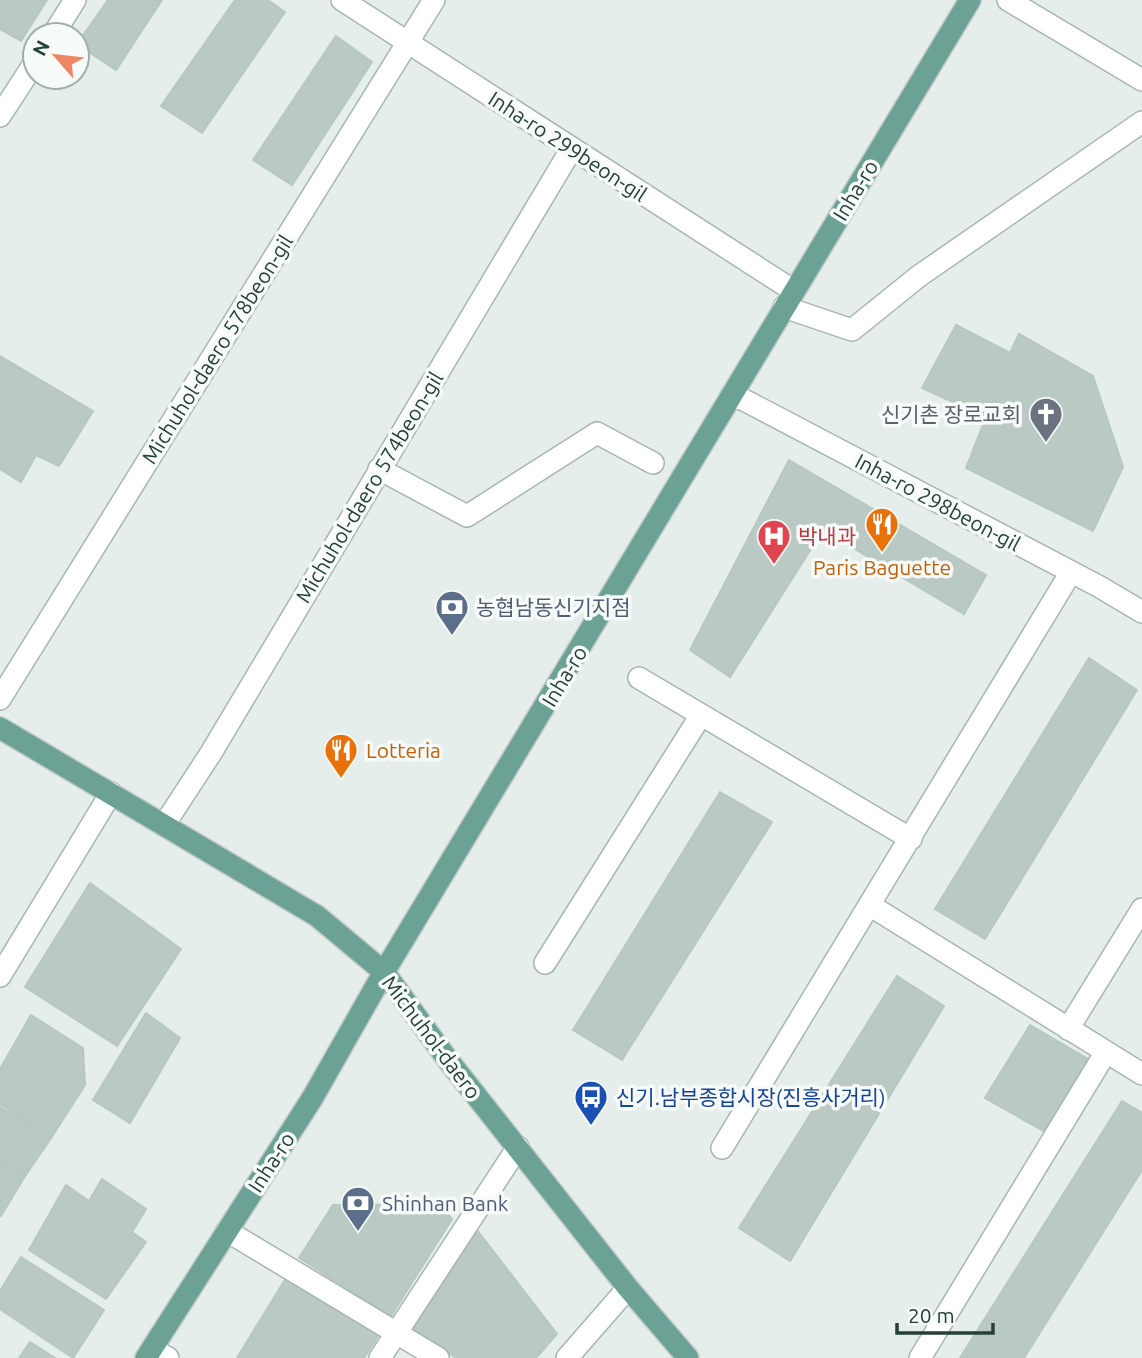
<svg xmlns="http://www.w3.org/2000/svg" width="1142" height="1358" viewBox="0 0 1142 1358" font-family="Ubuntu,'Noto Sans KR',sans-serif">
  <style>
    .building { fill: #bac9c3; stroke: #b7c7c1; stroke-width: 2 }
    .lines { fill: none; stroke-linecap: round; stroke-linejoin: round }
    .minor-casing { stroke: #a7b6b1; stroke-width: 24 }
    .major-casing { stroke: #c2cac8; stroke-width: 24 }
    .minor { stroke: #fff; stroke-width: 21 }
    .major { stroke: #6ba295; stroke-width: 21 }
    .labels { text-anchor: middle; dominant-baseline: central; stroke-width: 7; stroke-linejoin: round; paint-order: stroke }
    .street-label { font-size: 21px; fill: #244039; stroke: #f6faf8 }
    .worship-label { font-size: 21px; fill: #5b616d; stroke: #f6faf8; text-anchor: end }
    .health-label { font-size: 21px; fill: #be3a42; stroke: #f6faf8; text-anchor: start }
    .food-label { font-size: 21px; fill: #c56008; stroke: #f6faf8 }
    .service-label { font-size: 21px; fill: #4e5e75; stroke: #f6faf8; text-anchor: start }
    .transit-label { font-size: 21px; fill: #164399; stroke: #f6faf8; text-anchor: start }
  </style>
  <rect width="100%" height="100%" fill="#e5eeea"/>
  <!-- building -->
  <g class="building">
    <polygon points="0,0 47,0 21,41 0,29"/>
    <polygon points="108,0 162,0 116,70 77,44"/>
    <polygon points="235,0 268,0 285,12 202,133 161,106"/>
    <polygon points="336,36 372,62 292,185 253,160"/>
    <polygon points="956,325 1010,353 1019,334 1093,376 1123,467 1093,531 966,468 986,417 922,388"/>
    <polygon points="0,356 93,411 59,466 36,455 21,482 0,469"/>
    <polygon points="789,460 986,575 964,614 823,530 730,677 690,650"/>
    <polygon points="1089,658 1137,690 985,939 935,909"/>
    <polygon points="720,792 772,822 622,1060 573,1030"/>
    <polygon points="90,883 181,949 117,1046 25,987"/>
    <polygon points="897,976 944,1006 790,1261 739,1228"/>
    <polygon points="146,1013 180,1038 130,1123 93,1100"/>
    <polygon points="31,1015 83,1048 85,1085 51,1138 0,1104 0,1069"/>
    <polygon points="1030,1025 1090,1060 1047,1133 985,1098"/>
    <polygon points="1122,1101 1142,1113 1142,1170 1024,1358 960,1358"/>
    <polygon points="0,1107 51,1138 25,1176 0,1159"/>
    <polygon points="0,1161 25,1176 1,1216 0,1215"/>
    <polygon points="102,1179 146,1209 132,1232 146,1242 106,1299 29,1250 66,1185 89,1201"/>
    <polygon points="440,1204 452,1219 391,1316 299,1258 333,1205"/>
    <polygon points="477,1230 557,1334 536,1358 456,1358 414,1329"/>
    <polygon points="21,1257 104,1310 73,1358 0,1309 0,1291"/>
    <polygon points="286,1278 380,1333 364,1358 237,1358"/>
    <polygon points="30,1342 55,1358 19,1358"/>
  </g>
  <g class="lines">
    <defs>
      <g id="minor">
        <polyline points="342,0 794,291"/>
        <polyline points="1008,0 1142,80"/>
        <polyline points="53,35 75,0"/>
        <polyline points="0,116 35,62"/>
        <polyline points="784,307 852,330 919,276 1142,122"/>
        <polyline points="731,396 744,400 1100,587 1142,612"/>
        <polyline points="379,469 467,516 597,433 653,463"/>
        <polyline points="639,678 911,839"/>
        <polyline points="0,699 434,0"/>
        <polyline points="164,825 211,753 572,148"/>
        <polyline points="871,906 1142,1074"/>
        <polyline points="545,963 701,715"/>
        <polyline points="0,976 111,793"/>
        <polyline points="1068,1029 1142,909"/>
        <polyline points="722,1148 1071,572"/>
        <polyline points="227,1231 438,1358"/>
        <polyline points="152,1349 168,1358"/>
        <polyline points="380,1358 518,1147"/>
        <polyline points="567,1358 628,1288"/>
        <polyline points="920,1358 1106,1052"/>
      </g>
      <g id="major">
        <polyline points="0,728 317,916 384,972 448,1060 628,1288 688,1358"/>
        <polyline points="146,1358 313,1097 384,972 970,0"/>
      </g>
    </defs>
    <!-- minor casing -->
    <use href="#minor" class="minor-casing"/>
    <!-- major casing -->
    <use href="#major" class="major-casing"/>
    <!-- minor -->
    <use href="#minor" class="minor"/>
    <!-- major -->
    <use href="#major" class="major"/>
  </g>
  <!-- icons -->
  <defs>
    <symbol id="church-pin" viewBox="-11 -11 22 30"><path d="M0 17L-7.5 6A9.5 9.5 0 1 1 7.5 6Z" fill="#6b7280" stroke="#f6faf8"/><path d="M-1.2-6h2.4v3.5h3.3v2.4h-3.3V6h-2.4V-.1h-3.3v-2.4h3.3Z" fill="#fff"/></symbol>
    <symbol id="restaurant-pin" viewBox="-11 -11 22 30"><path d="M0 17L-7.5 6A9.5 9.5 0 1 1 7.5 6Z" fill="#e8710a" stroke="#f6faf8"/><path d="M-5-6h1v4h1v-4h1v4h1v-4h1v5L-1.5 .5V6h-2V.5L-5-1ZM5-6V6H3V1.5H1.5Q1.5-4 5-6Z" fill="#fff"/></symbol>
    <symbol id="hospital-pin" viewBox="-11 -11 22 30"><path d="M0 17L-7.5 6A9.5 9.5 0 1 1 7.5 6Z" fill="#e0444e" stroke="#f6faf8"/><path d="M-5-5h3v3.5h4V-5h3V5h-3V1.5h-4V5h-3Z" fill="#fff"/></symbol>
    <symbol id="bank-pin" viewBox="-11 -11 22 30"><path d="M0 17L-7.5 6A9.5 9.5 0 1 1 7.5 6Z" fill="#5c6f8a" stroke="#f6faf8"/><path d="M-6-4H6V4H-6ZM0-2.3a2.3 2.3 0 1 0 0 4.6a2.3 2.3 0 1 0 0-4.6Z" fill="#fff"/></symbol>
    <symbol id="bus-pin" viewBox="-11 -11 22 30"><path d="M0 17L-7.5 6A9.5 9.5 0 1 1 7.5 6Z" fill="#1a4fb4" stroke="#f6faf8"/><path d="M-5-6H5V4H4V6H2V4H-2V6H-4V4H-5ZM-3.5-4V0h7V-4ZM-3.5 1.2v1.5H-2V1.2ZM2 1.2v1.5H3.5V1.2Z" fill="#fff"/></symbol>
  </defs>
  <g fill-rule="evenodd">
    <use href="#church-pin" x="1027" y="395" width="38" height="52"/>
    <use href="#restaurant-pin" x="863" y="505" width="38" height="52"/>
    <use href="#hospital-pin" x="755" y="517" width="38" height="52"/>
    <use href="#bank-pin" x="433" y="588" width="38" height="52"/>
    <use href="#restaurant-pin" x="322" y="731" width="38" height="52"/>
    <use href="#bus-pin" x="572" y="1078" width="38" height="52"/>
    <use href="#bank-pin" x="339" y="1184" width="38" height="52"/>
  </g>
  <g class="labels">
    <!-- street labels -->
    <g class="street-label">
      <text transform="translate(568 146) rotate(33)">Inha-ro 299beon-gil</text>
      <text transform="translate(855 190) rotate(-59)">Inha-ro</text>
      <text transform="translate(217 349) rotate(-58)">Michuhol-daero 578beon-gil</text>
      <text transform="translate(369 487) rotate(-59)">Michuhol-daero 574beon-gil</text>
      <text transform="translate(938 502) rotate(28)">Inha-ro 298beon-gil</text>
      <text transform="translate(564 676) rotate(-59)">Inha-ro</text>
      <text transform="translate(432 1037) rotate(53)">Michuhol-daero</text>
      <text transform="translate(271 1162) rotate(-57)">Inha-ro</text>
    </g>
    <!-- worship labels -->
    <g class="worship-label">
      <text x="1021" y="414">신기촌 장로교회</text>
    </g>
    <!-- health labels -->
    <g class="health-label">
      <text x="798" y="536">박내과</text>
    </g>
    <!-- food labels -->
    <g class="food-label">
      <text x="882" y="567">Paris Baguette</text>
      <text x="366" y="750" text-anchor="start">Lotteria</text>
    </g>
    <!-- service labels -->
    <g class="service-label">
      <text x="476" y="607">농협남동신기지점</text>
      <text x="382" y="1203">Shinhan Bank</text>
    </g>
    <!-- transit labels -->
    <g class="transit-label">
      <text x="616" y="1097">신기.남부종합시장(진흥사거리)</text>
    </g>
  </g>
  <!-- north arrow -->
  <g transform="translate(56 56) rotate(298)"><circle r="33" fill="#f6faf8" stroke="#a2b0ac" stroke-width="2"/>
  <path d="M0-5L12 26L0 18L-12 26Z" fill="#ee8763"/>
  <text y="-10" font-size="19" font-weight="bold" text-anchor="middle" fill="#244039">N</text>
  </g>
  <!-- scale -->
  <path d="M897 1323v10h96v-10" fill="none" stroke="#244039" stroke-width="3.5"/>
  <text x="908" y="1323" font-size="21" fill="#244039" stroke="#f6faf8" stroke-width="5" paint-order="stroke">20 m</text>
</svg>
